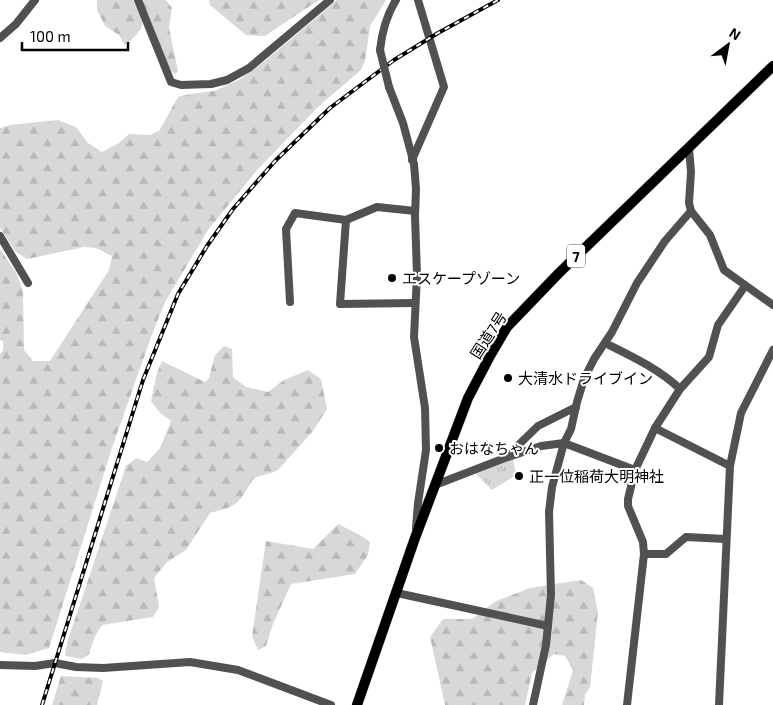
<svg xmlns="http://www.w3.org/2000/svg" width="773" height="705" viewBox="0 0 773 705" font-family="'Exo 2','Noto Sans JP',sans-serif">
  <style>
    .grass { fill: url(#grass-tufts) }
    .forest { fill: url(#forest-firs) }
    .lines { fill: none; stroke-linecap: round; stroke-linejoin: round }
    .highway-casing { stroke: #dbdbdb; stroke-width: 11 }
    .minor { stroke: #515151; stroke-width: 8 }
    .highway { stroke: #000; stroke-width: 10 }
    .rail-casing { stroke: #000; stroke-width: 4 }
    .rail { stroke: #fff; stroke-width: 2; stroke-dasharray: 5.5; stroke-linecap: butt }
    .minor-bridge { stroke: #515151; stroke-width: 8 }
    .poi-dot { fill: #000; stroke: #fff; stroke-width: 2 }
    .labels { text-anchor: middle; dominant-baseline: central; stroke-width: 4; stroke-linejoin: round; paint-order: stroke }
    .shield { fill: #fff; stroke: #4c4c4c; stroke-width: 1 }
    .shield-label { font-size: 14px; font-weight: bold; fill: #000 }
    .poi-label { font-size: 15px; fill: #000; stroke: #fff; text-anchor: start }
    .street-label { font-size: 15px; fill: #000; stroke: #fff }
  </style>
  <defs>
    <pattern id="grass-tufts" width="24" height="20" patternUnits="userSpaceOnUse" patternTransform="scale(1.25)"><rect width="24" height="20" fill="#d8d8d8"/><path d="M3 7l-1-3M5 7V3M7 7l1-3M15 17l-1-3M17 17v-4M19 17l1-3" fill="none" stroke="#b8b8b8"/></pattern>
    <pattern id="forest-firs" width="22" height="20" patternUnits="userSpaceOnUse" patternTransform="scale(1.25)"><rect width="22" height="20" fill="#d8d8d8"/><path d="M5 1l3.5 6h-7zM16 11l3.5 6h-7z" fill="#b8b8b8"/></pattern>
  </defs>
  <rect width="100%" height="100%" fill="#fff"/>
  <!-- grass -->
  <polygon class="grass" points="513,459 516,475 492,490 476,474"/>
  <!-- forest -->
  <g class="forest">
    <path d="M97 0H133C147 25 146 27 125 45L119 35 105 26 97 10Z"/>
    <polygon points="140,0 166,0 172,8 169,28 178,71 176,74 169,70"/>
    <polygon points="209,0 319,0 265,36 246,35 210,5"/>
    <polygon points="337,0 386,0 370,26 365,61 361,70 319,106 257,170 208,230 165,302 151,337 111,451 49,648 26,655 0,652 0,354 3,350 3,341 0,340 0,249 16,272 23,291 24,350 33,361 50,361 109,270 112,256 96,248 84,247 27,259 16,252 0,228 0,128 10,125 58,120 76,127 88,143 102,152 119,143 129,134 150,135 159,131 178,97 190,94 214,91 239,80 265,61"/>
    <path d="M224 346 232 349 233 377 246 387 268 392 284 380 308 370 321 379 327 409 313 431 277 471 254 478C237 504 241 505 210 513L186 550 167 562 154 578 159 607 153 617 102 625 95 636 89 654 82 659 65 656 67 643 126 466 136 458 147 462 160 448 171 421 160 413 151 401 157 373 162 361 205 382 209 378 215 355Z"/>
    <polygon points="338,524 360,535 370,542 368,555 355,574 291,584 273,624 266,646 258,650 252,636 266,541 313,549"/>
    <polygon points="581,580 593,588 598,612 590,687 585,695 584,705 562,705 573,670 565,656 554,654 532,673 525,705 445,705 430,637 443,619 472,619 496,601 530,588"/>
    <polygon points="61,676 98,678 103,681 97,705 52,705"/>
  </g>
  <g class="lines">
    <defs>
      <polyline id="highway" points="357,705 415,538 468,398 490,356 507,327 559,273 773,66"/>
    </defs>
    <!-- highway casing -->
    <use href="#highway" class="highway-casing"/>
    <!-- minor -->
    <g class="minor">
      <polyline points="138,0 171,82 181,85 211,84 227,80 249,68 330,0"/>
      <polyline points="0,38 16,24 35,0"/>
      <path d="M380 50C382 32 386 16 396 0"/>
      <polyline points="389,87 403,123 414,164 416,189 415,216 417,275 414,337 425,408 426,450 418,503 416,528"/>
      <polyline points="689,148 691,172 689,203 691,211 710,235 724,270 773,305"/>
      <polyline points="412,160 444,87 418,0"/>
      <polyline points="346,220 340,304 415,303"/>
      <polyline points="0,236 28,283"/>
      <polyline points="290,302 286,229 295,213 346,220 377,207 415,211"/>
      <path d="M605 343C631 356 659 369 680 389"/>
      <polyline points="655,428 730,466"/>
      <polyline points="507,456 538,426 576,407"/>
      <polyline points="435,485 505,458 541,446 564,443 635,470"/>
      <polyline points="726,539 686,537 666,554 644,554 643,542 628,506 628,499 635,470 655,428 680,389 709,357 718,325 745,286"/>
      <polyline points="397,593 548,626"/>
      <polyline points="0,665 35,666 55,663 76,667 103,668 190,662 238,670 331,705"/>
      <polyline points="533,705 546,645 551,595 549,512 552,487 564,443 571,429 577,402 584,379 594,359 612,332 637,283 665,241 691,211"/>
      <polyline points="627,705 644,554"/>
      <polyline points="719,705 730,466 741,413 773,350"/>
    </g>
    <!-- highway -->
    <use href="#highway" class="highway"/>
    <defs>
      <polyline id="rail" points="42,705 143,380 178,294 207,246 233,209 276,160 330,108 394,60 438,33 498,0"/>
    </defs>
    <!-- rail casing -->
    <use href="#rail" class="rail-casing"/>
    <!-- rail -->
    <use href="#rail" class="rail"/>
    <!-- minor-bridge -->
    <polyline class="minor-bridge" points="380,50 389,87"/>
  </g>
  <!-- markers -->
  <g class="poi-dot">
    <circle cx="392" cy="278" r="5"/>
    <circle cx="508" cy="378" r="5"/>
    <circle cx="439" cy="448" r="5"/>
    <circle cx="519" cy="476" r="5"/>
  </g>
  <g class="labels">
    <!-- shield labels -->
    <rect class="shield" x="567" y="244.5" width="18" height="23" rx="4"/>
    <g class="shield-label">
      <text x="576" y="256">7</text>
    </g>
    <!-- poi labels -->
    <g class="poi-label">
      <text x="402" y="278">エスケープゾーン</text>
      <text x="518" y="378">大清水ドライブイン</text>
      <text x="449" y="448">おはなちゃん</text>
      <text x="529" y="476">正一位稲荷大明神社</text>
    </g>
    <!-- street labels -->
    <g class="street-label">
      <text transform="translate(488 335) rotate(-57)">国道7号</text>
    </g>
  </g>
  <!-- north arrow -->
  <g transform="translate(728 45) rotate(32)" stroke="#ffffff" stroke-width="4" paint-order="stroke">
  <path d="M0-4L9 19L0 12L-9 19Z" fill="#000000"/>
  <text y="-8" font-size="14" font-weight="bold" text-anchor="middle" fill="#000000">N</text>
  </g>
  <!-- scale -->
  <path d="M22 42v8h106v-8" fill="none" stroke="#000000" stroke-width="2.5"/>
  <text x="30" y="42" font-size="15" fill="#000000" stroke="#ffffff" stroke-width="4" paint-order="stroke">100 m</text>
</svg>
